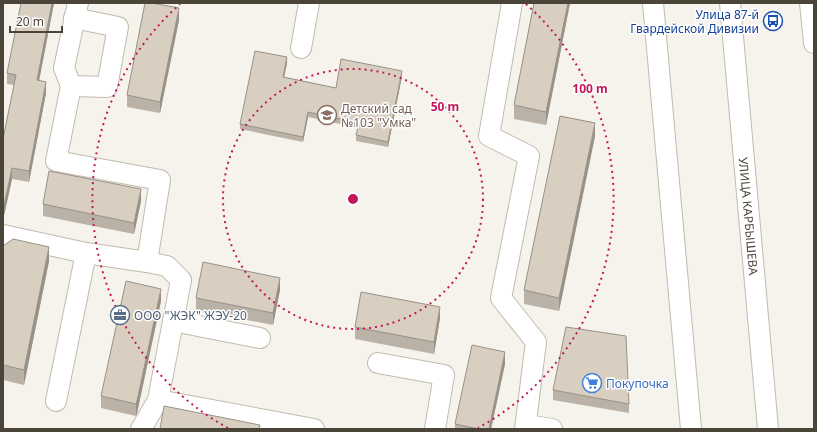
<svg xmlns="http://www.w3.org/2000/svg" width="817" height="432" viewBox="0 0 817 432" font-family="'Noto Sans',sans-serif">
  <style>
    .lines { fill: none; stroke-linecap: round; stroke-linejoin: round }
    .minor-casing { stroke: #c2bbae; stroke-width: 22 }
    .minor { stroke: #fff; stroke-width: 20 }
    .wall { fill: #bab2a6 }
    .shaded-wall { fill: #979187 }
    .building { fill: #d8cfc1; stroke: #979187 }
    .ring { fill: none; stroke: #c2185b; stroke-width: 2; stroke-dasharray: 2 4 }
    .labels { text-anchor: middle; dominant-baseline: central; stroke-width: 3; stroke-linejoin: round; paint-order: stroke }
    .transit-label { font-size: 12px; fill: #164399; stroke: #fff; text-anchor: end }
    .education-label { font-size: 12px; fill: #785e54; stroke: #fff; text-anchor: start }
    .street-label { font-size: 12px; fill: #4b4439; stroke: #fff }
    .service-label { font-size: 12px; fill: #4e5e75; stroke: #fff; text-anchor: start }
    .shop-label { font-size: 12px; fill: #366cbe; stroke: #fff; text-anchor: start }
    .centre { fill: #c2185b; stroke: #fff; stroke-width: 2 }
    .ring-label { font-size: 12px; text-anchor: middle; font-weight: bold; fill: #c2185b; stroke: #fff; stroke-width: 3; stroke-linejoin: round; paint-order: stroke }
  </style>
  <rect width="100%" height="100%" fill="#f6f3ec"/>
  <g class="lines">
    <defs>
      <g id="minor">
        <polyline points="512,3 489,136 529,156 501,298 536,342 525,429"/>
        <polyline points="653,3 691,429"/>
        <path id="s1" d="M730 3 768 429"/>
        <polyline points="810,3 814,43"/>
        <polyline points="301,48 309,3"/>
        <polyline points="71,86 107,87 118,27 74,18"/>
        <polyline points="3,235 86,253 147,262 160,180 56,161 71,86 64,68 78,3"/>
        <polyline points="173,321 260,338"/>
        <polyline points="378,363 444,375 435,429"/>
        <polyline points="158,400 314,429"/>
        <polyline points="56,401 86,253"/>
        <polyline points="526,425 552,429"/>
        <polyline points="141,429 158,400 181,280 167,266 147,262"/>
      </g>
    </defs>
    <!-- minor casing -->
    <use href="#minor" class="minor-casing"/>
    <!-- minor -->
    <use href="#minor" class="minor"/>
  </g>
  <!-- wall -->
  <g class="wall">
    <polygon points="54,3 39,81 46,93 29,182 12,179 3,220 3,139 14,85 7,84 7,73"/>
    <polygon points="534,3 570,3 546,125 514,119 514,105"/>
    <polygon points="179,20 160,113 127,107 127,95"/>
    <polygon points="287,63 284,77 336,88 402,76 388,147 356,141 356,135 358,128 308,117 303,142 240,129 240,124"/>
    <polygon points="595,136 559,311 524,304 524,290"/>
    <polygon points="141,201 134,234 43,216 43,204"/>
    <polygon points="3,246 49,261 24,385 3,380"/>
    <polygon points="280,290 273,325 196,310 196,298"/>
    <polygon points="161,301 137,413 136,416 101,408 101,396"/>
    <polygon points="440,318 434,354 355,339 355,327"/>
    <polygon points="505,364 491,429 455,429 455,424"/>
    <polygon points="553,390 629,404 629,413 553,400"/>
  </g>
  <!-- shaded-wall -->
  <g class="shaded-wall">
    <polygon points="52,3 54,3 37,91 37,80"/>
    <polygon points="568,3 570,3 546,125 546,112"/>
    <polygon points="179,8 179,20 160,113 160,102"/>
    <polygon points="287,57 287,63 283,82 283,77"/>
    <polygon points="402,71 402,76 388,147 388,142"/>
    <polygon points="46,82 46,93 29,182 29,171"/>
    <polygon points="308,112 308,117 303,142 303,137"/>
    <polygon points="595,123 595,136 559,311 559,298"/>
    <polygon points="12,168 12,179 3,220 3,210"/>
    <polygon points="141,189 141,201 134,234 134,223"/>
    <polygon points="49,247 49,261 24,385 24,370"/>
    <polygon points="280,278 280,290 273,325 273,313"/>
    <polygon points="161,289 161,301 137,413 136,416 136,404"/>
    <polygon points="440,307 440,318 434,354 434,342"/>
    <polygon points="505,352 505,364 491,429 489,429"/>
  </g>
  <!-- building -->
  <g class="building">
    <polygon points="21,3 52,3 37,80 46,82 29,171 12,168 3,210 3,139 16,75 7,73"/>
    <polygon points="145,3 152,3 179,8 160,102 127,95"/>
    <polygon points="534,3 568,3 546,112 514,105"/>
    <polygon points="255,51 287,57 283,77 336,88 341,59 402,71 388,142 356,135 359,123 308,112 303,137 240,124"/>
    <polygon points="560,116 595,123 559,298 524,290"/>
    <polygon points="49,171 141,189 134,223 43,204"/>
    <polygon points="13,239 49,247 24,370 3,365 3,246"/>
    <polygon points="203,262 280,278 273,313 196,298"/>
    <polygon points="126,281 161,289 137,401 136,404 101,396"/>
    <polygon points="361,292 440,307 434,342 355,327"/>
    <polygon points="566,327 626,336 629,404 553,390"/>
    <polygon points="472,345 505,352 489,429 479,429 455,424"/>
    <polygon points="164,406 260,425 259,429 160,429"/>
  </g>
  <!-- distance rings -->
  <g class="ring">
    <circle cx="353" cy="199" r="130"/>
    <path d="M228 428A261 261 0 0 1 180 4M526 4A261 261 0 0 1 478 428"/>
  </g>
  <!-- icons -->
  <defs>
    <symbol id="bus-ring" viewBox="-11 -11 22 22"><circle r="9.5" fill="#fff" stroke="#1a4fb4" stroke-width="1.5"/><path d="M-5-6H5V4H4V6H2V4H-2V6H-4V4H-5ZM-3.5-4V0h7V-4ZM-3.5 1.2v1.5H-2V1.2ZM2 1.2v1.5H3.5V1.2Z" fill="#1a4fb4"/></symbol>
    <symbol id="school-ring" viewBox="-11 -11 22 22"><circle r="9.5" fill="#fff" stroke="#8d6e63" stroke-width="1.5"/><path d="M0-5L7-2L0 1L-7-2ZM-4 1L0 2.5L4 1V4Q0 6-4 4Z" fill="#8d6e63"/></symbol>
    <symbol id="office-ring" viewBox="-11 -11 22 22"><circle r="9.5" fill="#fff" stroke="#5c6f8a" stroke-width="1.5"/><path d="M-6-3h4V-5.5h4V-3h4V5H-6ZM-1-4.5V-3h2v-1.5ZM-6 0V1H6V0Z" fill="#5c6f8a"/></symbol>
    <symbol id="supermarket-ring" viewBox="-11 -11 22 22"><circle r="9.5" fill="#fff" stroke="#3f7fe0" stroke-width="1.5"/><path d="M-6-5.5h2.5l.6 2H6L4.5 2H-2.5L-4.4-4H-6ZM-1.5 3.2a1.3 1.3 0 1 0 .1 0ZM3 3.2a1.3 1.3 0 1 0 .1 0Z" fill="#3f7fe0"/></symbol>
  </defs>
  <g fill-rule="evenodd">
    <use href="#bus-ring" x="762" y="10" width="22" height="22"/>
    <use href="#school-ring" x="316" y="104" width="22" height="22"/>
    <use href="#office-ring" x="109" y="304" width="22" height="22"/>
    <use href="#supermarket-ring" x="581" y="372" width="22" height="22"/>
  </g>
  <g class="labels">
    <!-- transit labels -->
    <g class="transit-label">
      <text x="759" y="14">Улица 87-й<tspan x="759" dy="14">Гвардейской Дивизии</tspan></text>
    </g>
    <!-- education labels -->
    <g class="education-label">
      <text x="341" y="108">Детский сад<tspan x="341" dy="14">№103 "Умка"</tspan></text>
    </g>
    <!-- street labels -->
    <g class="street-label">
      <text stroke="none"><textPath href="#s1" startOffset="214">УЛИЦА КАРБЫШЕВА</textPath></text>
    </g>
    <!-- service labels -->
    <g class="service-label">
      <text x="134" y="315">ООО "ЖЭК" ЖЭУ-20</text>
    </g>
    <!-- shop labels -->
    <g class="shop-label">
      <text x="606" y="383">Покупочка</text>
    </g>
  </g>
  <circle cx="353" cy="199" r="6" class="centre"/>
  <g class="ring-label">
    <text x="590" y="93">100 m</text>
    <text x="445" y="111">50 m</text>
  </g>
  <!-- border -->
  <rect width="817" height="432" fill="none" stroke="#4b4439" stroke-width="8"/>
  <!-- scale -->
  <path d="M10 26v6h52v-6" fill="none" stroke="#4b4439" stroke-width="2"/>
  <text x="16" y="26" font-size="12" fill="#4b4439" stroke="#ffffff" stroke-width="3" paint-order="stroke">20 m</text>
</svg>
